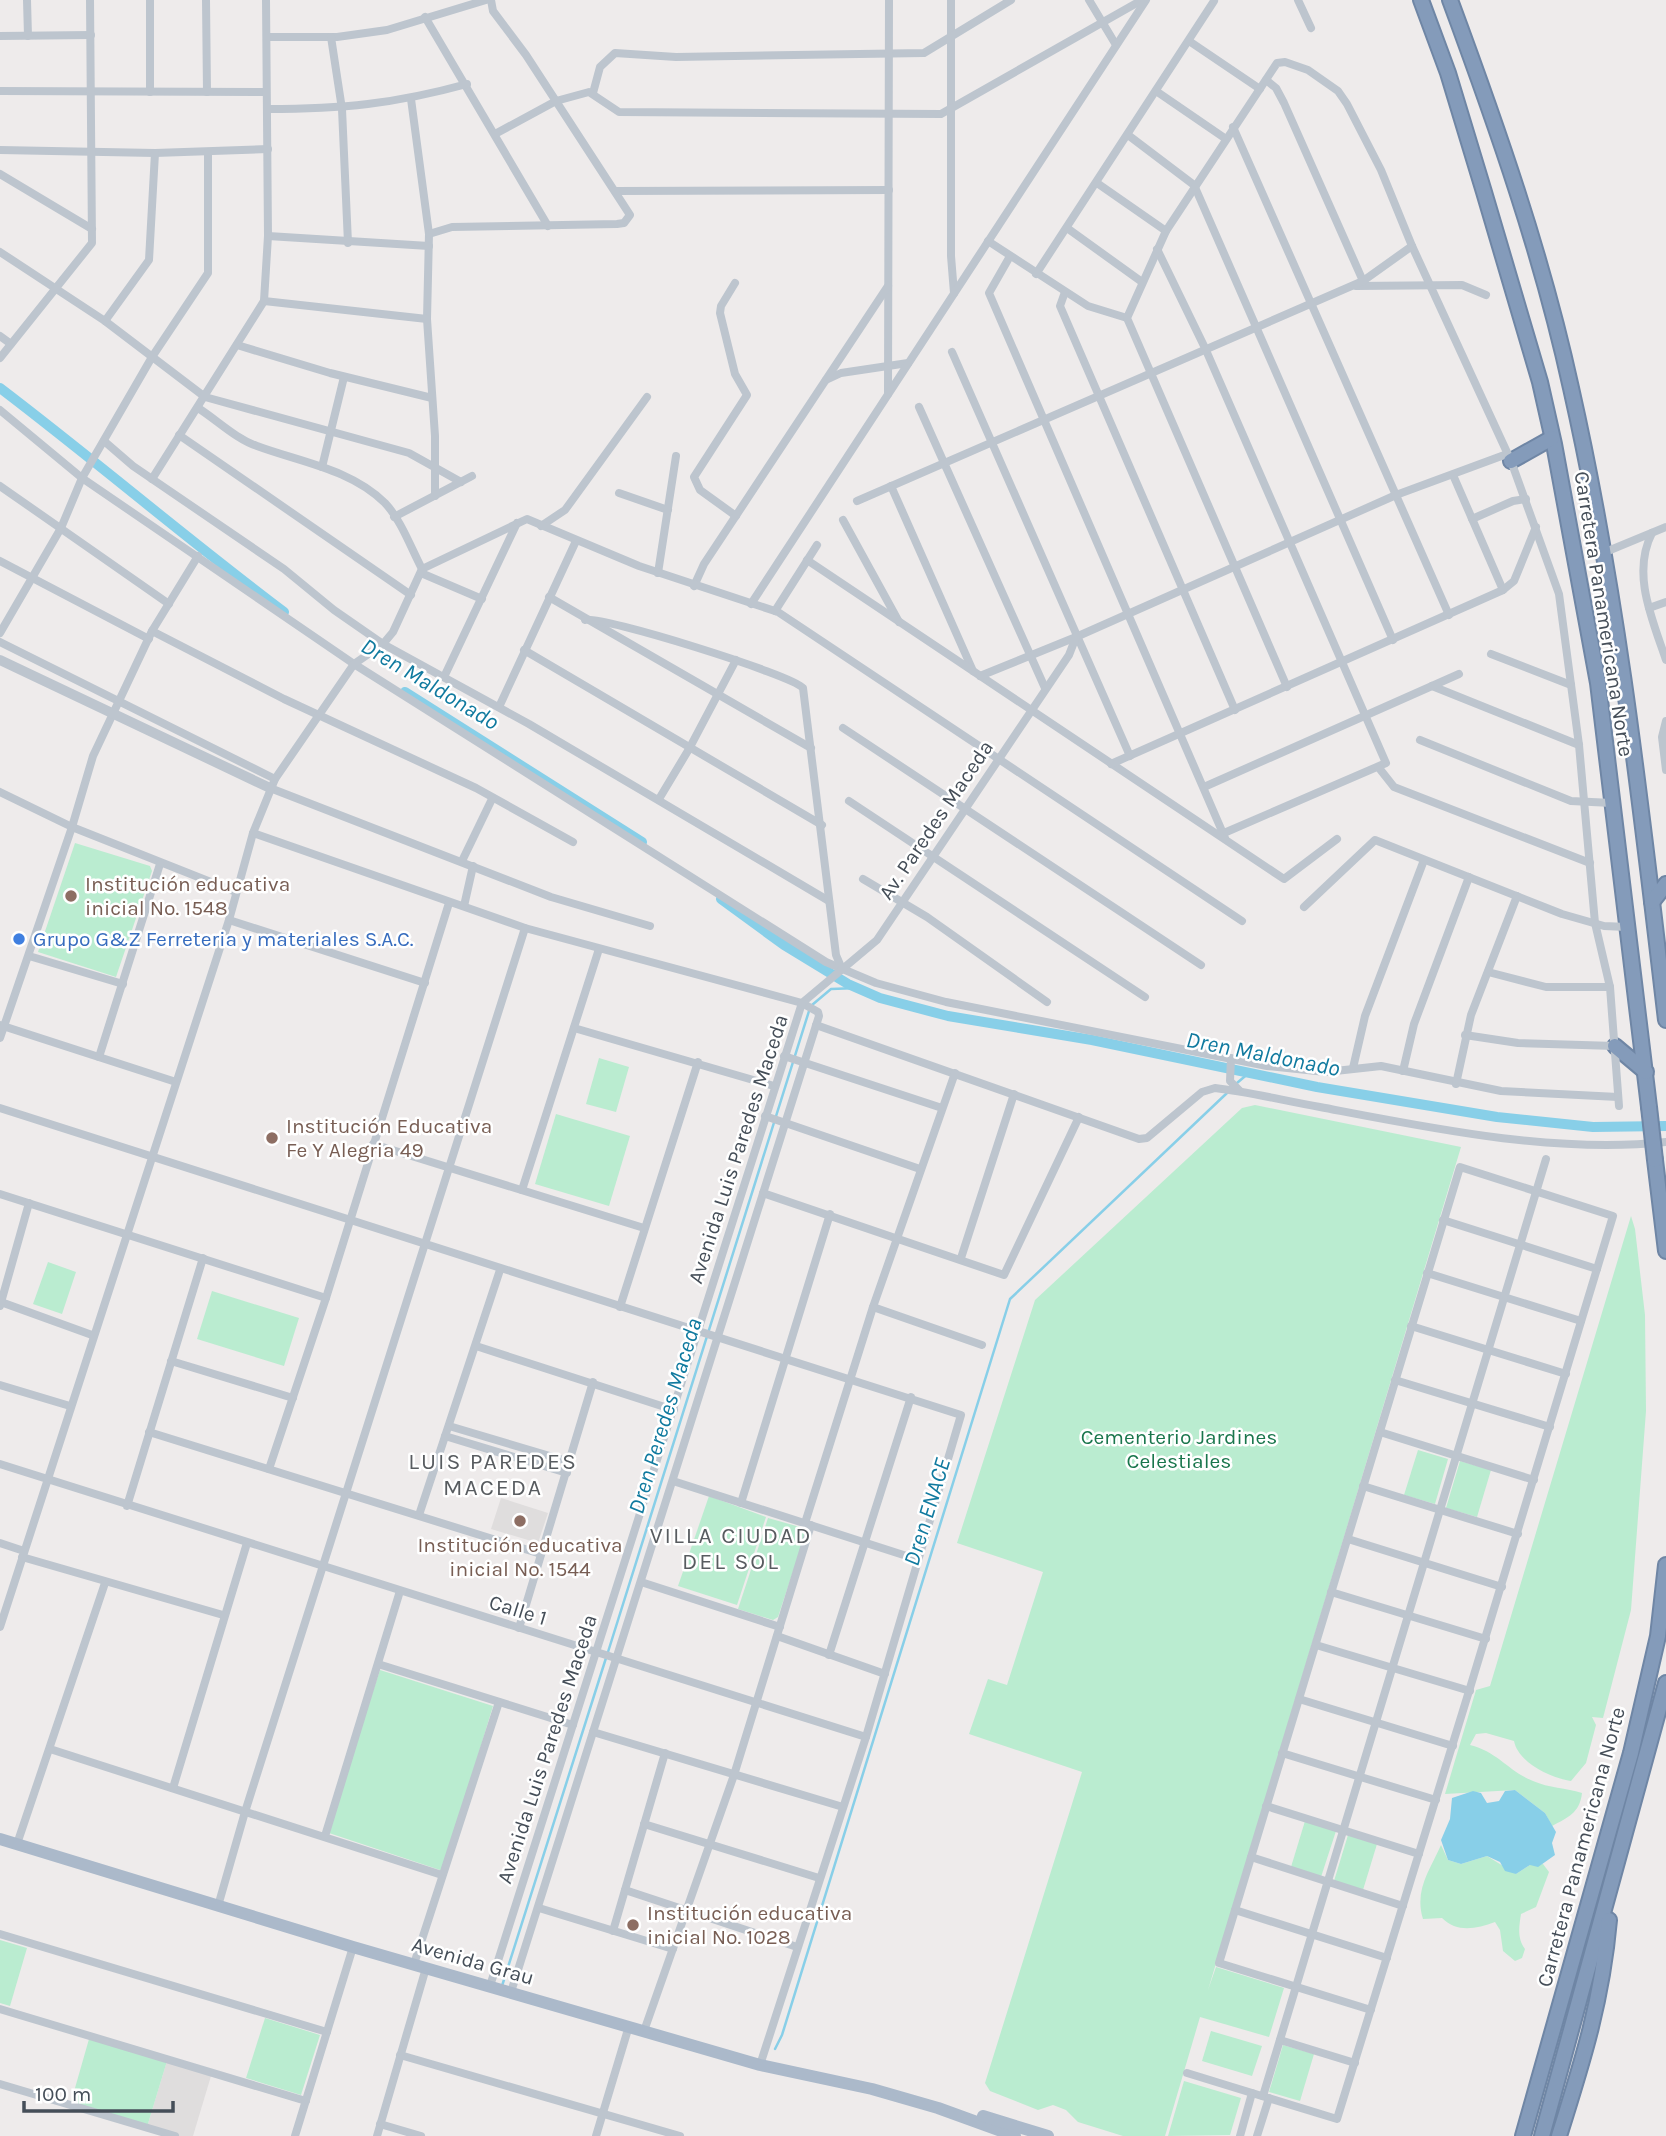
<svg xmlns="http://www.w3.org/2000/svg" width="1666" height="2136" viewBox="0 0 1666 2136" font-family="Karla,sans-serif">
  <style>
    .education { fill: #dfdddd }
    .green { fill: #baecd0 }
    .water { fill: #88cfe8 }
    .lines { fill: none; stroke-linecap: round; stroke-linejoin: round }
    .stream { stroke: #88cfe8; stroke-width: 2.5 }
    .canal { stroke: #88cfe8; stroke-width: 10 }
    .motorway-casing { stroke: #6f86a5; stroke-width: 18 }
    .minor { stroke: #bdc5ce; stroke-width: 8 }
    .tertiary { stroke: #bdc5ce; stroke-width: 10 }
    .primary { stroke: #abb9ca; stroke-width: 12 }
    .motorway { stroke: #849bba; stroke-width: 14 }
    .motorway-bridge-casing { stroke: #6f86a5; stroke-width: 18; stroke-linecap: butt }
    .motorway-bridge { stroke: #849bba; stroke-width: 14 }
    .education-dot { fill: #8d6e63; stroke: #fff; stroke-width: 2.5 }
    .shop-dot { fill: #3f7fe0; stroke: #fff; stroke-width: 2.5 }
    .labels { text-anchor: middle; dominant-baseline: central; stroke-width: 5; stroke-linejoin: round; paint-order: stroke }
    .street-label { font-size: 21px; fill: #454e58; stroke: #fff }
    .education-label { font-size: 21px; fill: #785e54; stroke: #fff; text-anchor: start }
    .shop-label { font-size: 21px; fill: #366cbe; stroke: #fff; text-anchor: start }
    .park-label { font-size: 21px; fill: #19764c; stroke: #fff }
    .water-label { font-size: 23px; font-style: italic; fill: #107a9f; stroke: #fff }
    .neighbourhood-label { font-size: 23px; letter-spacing: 2px; fill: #585c60; stroke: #fff }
  </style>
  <rect width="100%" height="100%" fill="#eeebeb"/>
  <!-- education -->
  <g class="education">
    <polygon points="501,1498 548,1513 538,1543 491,1529"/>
    <polygon points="167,2061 211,2076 193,2136 175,2136 147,2127"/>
  </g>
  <!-- green -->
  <g class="green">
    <polygon points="75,843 150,866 152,871 116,977 38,952"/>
    <polygon points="599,1058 629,1067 616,1112 586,1104"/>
    <polygon points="1255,1105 1461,1147 1208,1990 1216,1967 1284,1988 1269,2037 1200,2017 1165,2136 1123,2136 1078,2122 1066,2110 1053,2105 1038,2110 990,2091 985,2083 1082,1772 969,1734 988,1679 1007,1685 1043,1572 957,1543 1035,1300 1242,1108"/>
    <polygon points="556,1114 630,1136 609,1206 535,1184"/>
    <path d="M1631 1216 1635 1229 1645 1315 1646 1411 1631 1610 1603 1718 1592 1717 1596 1725 1586 1763 1571 1781C1550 1778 1518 1762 1514 1741L1486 1733 1476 1734 1470 1745C1498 1752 1508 1771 1533 1781 1549 1788 1566 1788 1582 1793 1580 1813 1567 1818 1552 1826L1545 1813 1515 1790 1445 1794 1476 1690 1490 1686Z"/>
    <polygon points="48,1262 76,1272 62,1314 33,1304"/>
    <polygon points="212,1291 299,1318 284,1366 197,1339"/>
    <polygon points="1418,1450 1448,1459 1435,1504 1404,1495"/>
    <polygon points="1460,1461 1491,1470 1477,1517 1446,1508"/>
    <polygon points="709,1496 766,1517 737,1605 678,1586"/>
    <polygon points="768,1518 807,1529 778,1617 773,1620 738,1609"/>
    <polygon points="380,1670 493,1706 443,1871 326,1832"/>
    <polygon points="1305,1821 1336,1831 1321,1877 1291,1867"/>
    <polygon points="1348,1835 1377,1844 1363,1890 1334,1881"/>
    <path d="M1441 1845 1448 1860 1461 1864 1487 1856 1516 1874 1530 1865 1543 1864 1549 1872 1536 1907 1521 1914C1519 1927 1517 1938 1525 1949L1522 1958 1515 1961 1503 1951 1500 1930 1495 1922C1476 1929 1457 1933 1442 1918L1423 1919C1414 1890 1430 1870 1441 1845Z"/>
    <polygon points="0,1940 27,1948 10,2006 0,2003"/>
    <polygon points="265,2018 320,2035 301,2095 246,2078"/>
    <polygon points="1211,2031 1262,2046 1252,2076 1202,2061"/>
    <polygon points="89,2039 167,2061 147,2127 71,2102"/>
    <polygon points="1283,2045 1314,2054 1300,2101 1269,2092"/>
    <polygon points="1184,2081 1241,2098 1230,2135 1168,2136"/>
  </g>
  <!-- water -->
  <polygon class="water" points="1515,1790 1545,1813 1556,1832 1552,1843 1555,1855 1538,1867 1530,1865 1516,1874 1505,1871 1500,1862 1487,1856 1461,1864 1448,1860 1441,1840 1450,1819 1452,1798 1473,1791 1481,1793 1487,1803 1499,1801 1505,1791"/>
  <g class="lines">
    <!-- stream -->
    <g class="stream">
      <polyline points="812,1005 831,989 858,988"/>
      <polyline points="1237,1083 1250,1072"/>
      <polyline points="608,1652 809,1011"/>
      <polyline points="502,1986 606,1658"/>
      <polyline points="775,2049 782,2035 1010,1299 1227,1093"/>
    </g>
    <!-- canal -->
    <g class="canal">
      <path d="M0 388C96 461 187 539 284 612"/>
      <polyline points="405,692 642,842"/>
      <polyline points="721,899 784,945 848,984 880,998 948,1016 1092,1040 1317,1087 1497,1117 1593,1127 1666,1126"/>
    </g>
    <defs>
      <g id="motorway">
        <polyline points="1421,0 1448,73 1484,192 1540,382 1554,444 1598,683 1649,1107"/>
        <path d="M1450 0C1497 127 1542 255 1571 388 1618 596 1641 808 1666 1020"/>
        <polyline points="1511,461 1552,438"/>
        <polyline points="1652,902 1666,884"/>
        <polyline points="1615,1046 1646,1072"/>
        <polyline points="1655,1160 1666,1251"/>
        <polyline points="1523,2136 1631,1753 1658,1636 1666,1565"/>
        <polyline points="1542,2136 1666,1683"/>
        <path d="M1559 2136C1583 2060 1602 2000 1609 1920"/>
      </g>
    </defs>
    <!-- motorway casing -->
    <use href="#motorway" class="motorway-casing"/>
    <!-- minor -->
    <g class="minor">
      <polyline points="27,0 28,36"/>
      <polyline points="150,0 150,92"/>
      <polyline points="206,0 207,92"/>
      <polyline points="951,0 951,256 954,293"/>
      <polyline points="1089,0 1116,45"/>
      <polyline points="1298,0 1311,28"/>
      <polyline points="425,17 548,226"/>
      <polyline points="0,36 91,35"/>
      <polyline points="267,37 337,37 387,30 486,0"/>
      <polyline points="331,37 342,109 348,243"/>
      <polyline points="1189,41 1260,89"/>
      <polyline points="1266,80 1276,88 1284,103 1363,281"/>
      <polyline points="0,91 266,92"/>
      <polyline points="1156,91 1226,139"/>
      <polyline points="593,93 600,67 615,53 676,57 924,53 1011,0"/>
      <polyline points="411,99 429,234 427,319 435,436 435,496"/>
      <path d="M267 109C342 109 394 104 467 84"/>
      <polyline points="1233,127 1449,615"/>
      <polyline points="495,134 556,101 589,92 619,112 941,114 1142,0"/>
      <polyline points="1128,135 1194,185 1393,640"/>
      <polyline points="0,150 155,153 268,149"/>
      <polyline points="0,174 92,229"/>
      <polyline points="1097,183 1166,231"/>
      <polyline points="616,191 889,190"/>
      <polyline points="1067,228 1142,282"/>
      <polyline points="429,234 452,227 617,224 624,223 630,215 526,55 493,11 491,0"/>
      <polyline points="268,236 429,246"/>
      <polyline points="988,241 1088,306 1127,318"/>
      <polyline points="1157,249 1205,348 1386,763 1224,833"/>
      <polyline points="0,252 105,321 205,397 409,453 461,482"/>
      <polyline points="1009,258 989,293 1225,838"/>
      <polyline points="1036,274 1214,1"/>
      <polyline points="735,283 721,306 720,313 735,374 747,395 694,477 700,490 736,516"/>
      <polyline points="1356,286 1462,285 1486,295"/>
      <polyline points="1065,292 1060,306 1235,710"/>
      <polyline points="264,301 427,319"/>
      <polyline points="105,321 149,260 155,153"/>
      <polyline points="0,336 11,344"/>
      <polyline points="237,345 330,373 432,398"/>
      <polyline points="952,352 1130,756"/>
      <polyline points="0,358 92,243 90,0"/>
      <polyline points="826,380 841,373 908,363"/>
      <polyline points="888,394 889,0"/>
      <polyline points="919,407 1045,688"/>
      <path d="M198 408C217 420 236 439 257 446 300 462 351 469 385 503 401 520 411 548 422 569"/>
      <polyline points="0,410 82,478 354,664 826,962 876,983 946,1002 1267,1066 1326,1072 1381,1066 1501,1091 1618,1097"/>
      <polyline points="179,435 411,595"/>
      <polyline points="104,441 133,466 284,569 334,610 383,644 529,724 829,901"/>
      <polyline points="322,467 344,377"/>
      <polyline points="1453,475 1503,590"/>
      <polyline points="152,479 264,301 268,236 266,0"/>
      <polyline points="0,486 169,604"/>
      <polyline points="891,486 973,671"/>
      <polyline points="619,493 668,510"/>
      <polyline points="857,501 1363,281 1412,246"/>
      <polyline points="394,517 472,476"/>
      <polyline points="1472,519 1513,501 1526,499"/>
      <polyline points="843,520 899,622"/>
      <polyline points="541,526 565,510 647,397"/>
      <path d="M1652 533C1631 574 1653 621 1666 660"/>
      <polyline points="1603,553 1666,527"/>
      <polyline points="807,560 1284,879 1337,839"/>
      <polyline points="0,561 149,639"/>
      <polyline points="421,573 482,599"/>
      <polyline points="658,573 676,456"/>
      <polyline points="694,586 704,564 888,286"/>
      <polyline points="549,597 811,748"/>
      <polyline points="751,604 1146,0"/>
      <polyline points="1649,608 1666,602"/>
      <polyline points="775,611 817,545"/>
      <path d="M585 620C600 615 793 675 803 688L836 955 842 969"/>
      <polyline points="152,631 284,699 476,788 573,842"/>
      <polyline points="0,633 61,528 82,478 152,357 208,273 208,152"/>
      <polyline points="0,642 275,779"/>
      <polyline points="524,650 822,825"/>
      <polyline points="1491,654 1571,685"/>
      <polyline points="980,676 1076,637 1396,495 1507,454"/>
      <polyline points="444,677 517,523"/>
      <polyline points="1432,686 1579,745"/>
      <polyline points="1287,687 1127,318 1166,231 1277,63 1285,62 1308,70 1338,91 1347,104 1381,170 1412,246 1511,461 1559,594 1579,745 1595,923 1610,987 1619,1106"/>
      <polyline points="499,707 576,541"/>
      <polyline points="1666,721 1662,737 1666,770"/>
      <polyline points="843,728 1201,965"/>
      <polyline points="1420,740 1571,801 1612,803"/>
      <polyline points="1111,764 1503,590 1514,581 1536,527"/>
      <polyline points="1379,768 1394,787 1590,863"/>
      <polyline points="1204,787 1459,674"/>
      <polyline points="270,788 551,897 650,926"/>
      <polyline points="0,792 72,827 236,892"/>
      <polyline points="659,799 689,749 736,660"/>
      <polyline points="849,801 1145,997"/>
      <polyline points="253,833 525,928 802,1003 818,1012 819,1016 511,1992"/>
      <polyline points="462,861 492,799"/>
      <polyline points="863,879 927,917 1047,1002"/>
      <polyline points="464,906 473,866"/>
      <polyline points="1304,907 1375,840 1562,914 1604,926 1627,927"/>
      <polyline points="229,920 425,983"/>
      <polyline points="29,956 123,984"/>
      <polyline points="1488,972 1546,987 1610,987"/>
      <polyline points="802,1003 877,940 1069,655 1076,637"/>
      <polyline points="0,1025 176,1082"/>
      <path d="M816 1025 1139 1139 1147 1138 1202 1092 1215 1088C1250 1092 1285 1101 1320 1107 1430 1128 1554 1154 1666 1142"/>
      <polyline points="574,1028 774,1086"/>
      <polyline points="1465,1035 1518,1043 1615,1046"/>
      <polyline points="0,1038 72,827 93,756 152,631 198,556"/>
      <polyline points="784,1056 942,1108"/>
      <polyline points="99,1057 160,864"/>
      <polyline points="1231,1058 1230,1081 1240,1091"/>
      <polyline points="1353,1068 1365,1016 1424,860"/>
      <polyline points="1403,1071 1414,1024 1469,877"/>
      <polyline points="1456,1084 1471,1015 1517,896"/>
      <polyline points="0,1108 961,1415 866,1737 760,2065"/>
      <polyline points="765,1116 920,1169"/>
      <polyline points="373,1144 644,1228"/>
      <polyline points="522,1190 599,949"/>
      <polyline points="763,1193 1004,1275 1079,1117"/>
      <polyline points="0,1194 326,1298"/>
      <polyline points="1443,1220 1597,1269"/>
      <polyline points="961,1258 1014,1094"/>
      <polyline points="1427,1273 1581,1321"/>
      <polyline points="1,1302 92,1335"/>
      <polyline points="0,1306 29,1203"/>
      <polyline points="620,1307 698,1062"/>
      <polyline points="873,1307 982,1345"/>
      <polyline points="1411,1326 1566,1374"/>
      <polyline points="476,1346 674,1410"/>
      <polyline points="171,1361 293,1398"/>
      <polyline points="1395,1380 1550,1427"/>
      <polyline points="0,1385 70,1406"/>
      <polyline points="449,1426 570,1462"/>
      <polyline points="149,1432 541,1554"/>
      <polyline points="1380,1432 1534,1480"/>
      <polyline points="445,1436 567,1473"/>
      <polyline points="0,1464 866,1737"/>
      <polyline points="269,1469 326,1298 449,903"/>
      <polyline points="673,1481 916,1559"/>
      <polyline points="1363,1486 1518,1534"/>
      <polyline points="741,1503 830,1214"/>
      <polyline points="127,1506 203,1258"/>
      <polyline points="419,1515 500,1270"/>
      <polyline points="805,1523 873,1307 955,1073"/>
      <polyline points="1348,1539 1502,1587"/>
      <polyline points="0,1543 24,1551"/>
      <polyline points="22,1557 223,1615"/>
      <polyline points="641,1582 780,1627"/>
      <polyline points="1331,1592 1486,1639"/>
      <polyline points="0,1627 229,920 253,833 275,779 354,664 383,644 393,632 422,569 527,519 639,566 778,612 1242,921"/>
      <polyline points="519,1628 593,1382"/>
      <polyline points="777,1636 885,1674"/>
      <polyline points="1316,1645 1470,1691"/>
      <polyline points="829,1655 911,1397"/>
      <polyline points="378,1664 573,1725"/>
      <polyline points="1299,1699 1453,1746"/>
      <polyline points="593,1732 843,1807"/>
      <polyline points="50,1749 442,1875"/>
      <polyline points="1282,1753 1436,1800"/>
      <polyline points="173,1788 247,1543"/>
      <polyline points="1266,1806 1419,1854"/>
      <polyline points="644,1824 819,1878"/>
      <polyline points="325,1836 400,1591"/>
      <polyline points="17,1844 105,1583"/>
      <polyline points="1251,1857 1403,1906"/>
      <polyline points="625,1890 797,1947"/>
      <polyline points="218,1906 245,1812 525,928"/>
      <polyline points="539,1908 673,1949"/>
      <polyline points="1235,1910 1387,1958"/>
      <polyline points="613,1931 665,1753"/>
      <polyline points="0,1934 327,2032"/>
      <polyline points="414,1964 499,1702"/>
      <polyline points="490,1986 802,1003"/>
      <polyline points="0,2009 306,2101"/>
      <polyline points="644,2031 734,1775 811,1525"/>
      <polyline points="1280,2040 1355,2063"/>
      <polyline points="400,2055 680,2136"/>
      <path d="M1187 2073 1337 2119C1430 1818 1523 1518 1613 1216L1460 1167 1219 1963 1371 2010"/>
      <polyline points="0,2084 175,2136"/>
      <polyline points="1263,2096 1546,1159"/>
      <polyline points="380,2124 421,2136"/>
      <polyline points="295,2136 353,1947"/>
      <polyline points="377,2136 426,1968"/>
      <polyline points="596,2136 629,2026"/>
      <polyline points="1240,2136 1252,2093"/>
      <polyline points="1257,2136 1269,2098"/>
    </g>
    <!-- tertiary -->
    <polyline class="tertiary" points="0,660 270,788"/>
    <!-- primary -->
    <g class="primary">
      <polyline points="0,1839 353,1947 760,2065 872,2089 938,2108 1015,2136"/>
      <polyline points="983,2116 1048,2136"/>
    </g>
    <!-- motorway -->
    <use href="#motorway" class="motorway"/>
    <defs>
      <polyline id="motorway-bridge" points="1649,1107 1655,1160"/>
    </defs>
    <!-- motorway-bridge casing -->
    <use href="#motorway-bridge" class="motorway-bridge-casing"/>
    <!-- motorway-bridge -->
    <use href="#motorway-bridge" class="motorway-bridge"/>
  </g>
  <!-- markers -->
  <g class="education-dot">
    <circle cx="71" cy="896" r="7"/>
    <circle cx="272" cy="1138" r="7"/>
    <circle cx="520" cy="1521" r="7"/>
    <circle cx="633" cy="1925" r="7"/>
  </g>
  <circle class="shop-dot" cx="19" cy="939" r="7"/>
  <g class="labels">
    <!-- street labels -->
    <g class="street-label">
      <text transform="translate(1604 614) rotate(81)">Carretera Panamericana Norte</text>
      <text transform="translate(936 820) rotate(-56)">Av. Paredes Maceda</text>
      <text transform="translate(738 1149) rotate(-72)">Avenida Luis Paredes Maceda</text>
      <text transform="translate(518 1610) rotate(17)">Calle 1</text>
      <text transform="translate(547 1749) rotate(-72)">Avenida Luis Paredes Maceda</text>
      <text transform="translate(1581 1847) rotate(-75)">Carretera Panamericana Norte</text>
      <text transform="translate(473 1961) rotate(16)">Avenida Grau</text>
    </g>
    <!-- education labels -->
    <g class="education-label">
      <text x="85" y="884">Institución educativa<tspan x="85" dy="24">inicial No. 1548</tspan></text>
      <text x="286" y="1126">Institución Educativa<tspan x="286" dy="24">Fe Y Alegria 49</tspan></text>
      <text x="520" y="1545" text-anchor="middle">Institución educativa<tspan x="520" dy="24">inicial No. 1544</tspan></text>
      <text x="647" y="1913">Institución educativa<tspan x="647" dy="24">inicial No. 1028</tspan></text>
    </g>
    <!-- shop labels -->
    <g class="shop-label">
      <text x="33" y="939">Grupo G&amp;Z Ferreteria y materiales S.A.C.</text>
    </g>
    <!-- park labels -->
    <g class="park-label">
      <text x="1179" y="1437">Cementerio Jardines<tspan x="1179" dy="24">Celestiales</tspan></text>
    </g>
    <!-- water labels -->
    <g class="water-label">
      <text transform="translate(430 684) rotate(31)">Dren Maldonado</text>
      <text transform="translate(1263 1054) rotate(11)">Dren Maldonado</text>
      <text transform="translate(665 1416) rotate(-73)">Dren Peredes Maceda</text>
      <text transform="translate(927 1512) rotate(-73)">Dren ENACE</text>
    </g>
    <!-- neighbourhood labels -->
    <g class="neighbourhood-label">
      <text x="493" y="1461">LUIS PAREDES<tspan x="493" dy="26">MACEDA</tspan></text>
      <text x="731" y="1535">VILLA CIUDAD<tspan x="731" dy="26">DEL SOL</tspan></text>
    </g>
  </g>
  <!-- scale -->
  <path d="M24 2101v10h149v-10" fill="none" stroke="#454e58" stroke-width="3.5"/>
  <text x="35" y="2101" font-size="21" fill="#454e58" stroke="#ffffff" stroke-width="5" paint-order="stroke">100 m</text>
</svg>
